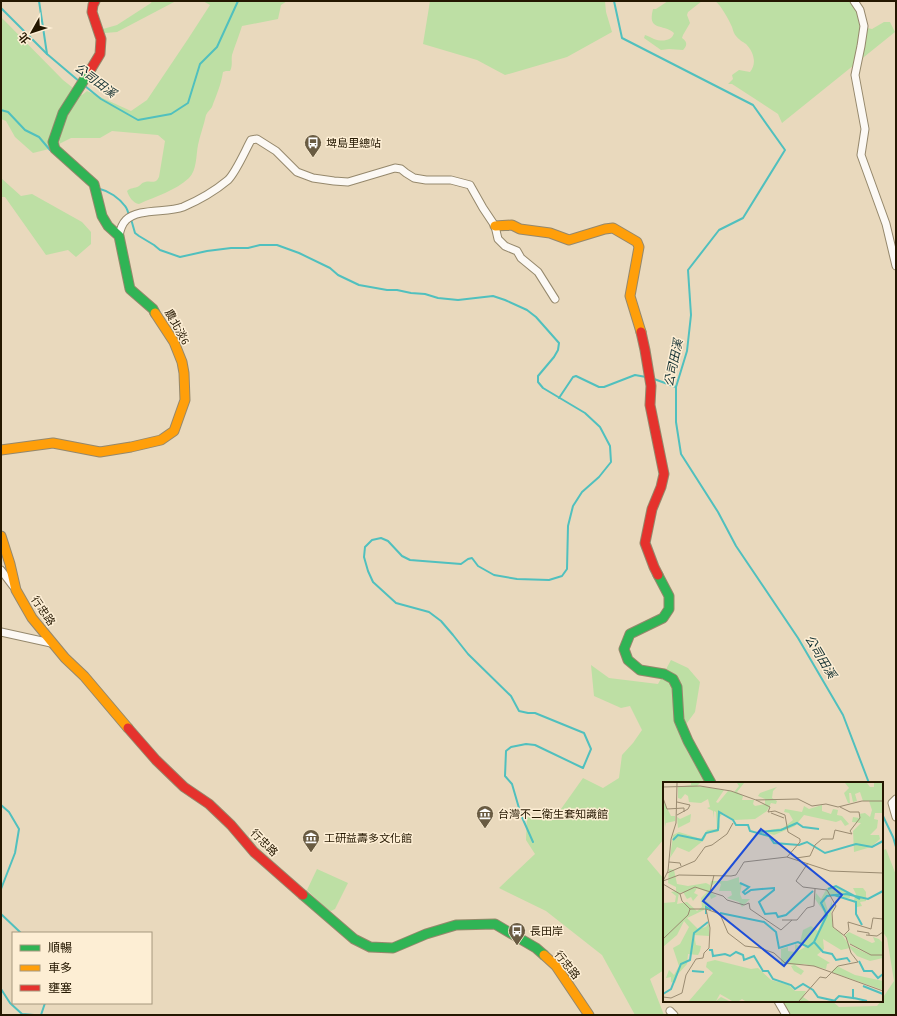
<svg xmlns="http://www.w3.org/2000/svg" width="897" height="1016" viewBox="0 0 897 1016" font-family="'Source Sans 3','Noto Sans TC',sans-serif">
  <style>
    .green { fill: #bddfa4 }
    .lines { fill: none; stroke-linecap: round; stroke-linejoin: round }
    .stream { stroke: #50c0be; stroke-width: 2 }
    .street-casing { stroke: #95886c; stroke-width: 9 }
    .fast-casing { stroke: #95886c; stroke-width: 11 }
    .slow-casing { stroke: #95886c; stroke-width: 11 }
    .jam-casing { stroke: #95886c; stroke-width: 11 }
    .street { stroke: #fcf9f5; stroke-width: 7 }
    .fast { stroke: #30b455; stroke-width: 9 }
    .slow { stroke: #ff9f0a; stroke-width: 9 }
    .jam { stroke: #e5322d; stroke-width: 9 }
    .labels { text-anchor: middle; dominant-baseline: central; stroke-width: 3; stroke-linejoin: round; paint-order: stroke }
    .poi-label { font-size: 11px; fill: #241700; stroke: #fdeed4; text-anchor: start }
    .street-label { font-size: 11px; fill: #241700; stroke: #fdeed4 }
    .water-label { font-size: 12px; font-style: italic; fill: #123032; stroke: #fdeed4 }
    .inset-river { fill: none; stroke: #50c0be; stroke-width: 2 }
    .inset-road { fill: none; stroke: #9a8b71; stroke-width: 1 }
    .view { fill: #1d4ed8; fill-opacity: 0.15; stroke: #1d4ed8; stroke-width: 2 }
    .inset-edge { fill: none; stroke: #241700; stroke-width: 2 }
  </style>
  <rect width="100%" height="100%" fill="#e9d9bd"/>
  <!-- green -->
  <g class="green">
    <polygon points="152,1 176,1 117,32 105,33 103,29 117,25 151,3"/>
    <path d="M203 1H287L281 5 278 19 242 26C239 36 235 45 232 55 231 60 233 65 230 71H226L223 72C221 85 216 96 212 107 210 110 208 111 206 115 204 125 200 135 198 145 196 155 197 170 189 178 175 191 156 196 139 204 133 203 129 197 127 191 131 187 134 189 139 186 142 184 141 183 145 182 152 180 155 185 159 177L165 141 158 135 112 131 100 138H71L49 149 33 153 15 137 6 121 1 119V17L63 80 82 95 87 91 131 111 147 100 188 39 210 5Z"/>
    <polygon points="430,1 605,1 606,12 612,32 567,57 505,75 477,60 423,44"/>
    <path d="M668 1H702L688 12 687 15 690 23 683 35 682 38C688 42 687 46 683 50L669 49 661 50 644 38 645 35C649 36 651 38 654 39 662 42 672 41 674 33 663 23 647 32 653 9H656Z"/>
    <path d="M715 1H852L858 15 867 28 872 29 884 22H890L895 32 782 123 778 114 732 84H728L733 79 732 75 739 70 750 72C757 64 754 52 746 44 743 42 738 39 736 36 734 34 733 30 732 27 729 20 721 5 715 1Z"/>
    <polygon points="1,178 21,196 32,194 82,222 91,232 91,244 76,257 68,250 46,255 5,197 1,197"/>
    <polygon points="671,660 688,668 700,682 695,712 679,734 688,753 702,774 706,783 664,783 664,839 647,859 664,879 664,970 650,979 664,1015 635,1015 602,955 546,911 499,888 535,854 526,840 527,817 540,820 561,809 583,778 603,788 619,778 622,755 633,743 642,730 630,706 621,708 594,696 591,665 609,678 658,684"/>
    <polygon points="886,849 896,875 896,1015 782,1015 787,1010 783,1001 832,1001 839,1007 877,1006 881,1001 882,1001 882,999 894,981 887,938 882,931 882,851"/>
    <polygon points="317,869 348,883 335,909 331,911 328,910 307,890"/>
  </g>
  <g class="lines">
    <!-- stream -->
    <g class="stream">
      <polyline points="39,1 47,54 80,82"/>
      <polyline points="614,1 622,38 753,105 785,150 743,218 719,230 688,270 691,315 687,351 676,387 676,422 681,454 718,512 736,546 798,638 843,715 869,783"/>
      <polyline points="1,8 47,54"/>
      <polyline points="85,86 101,99 138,120 171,114 188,103 200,64 217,47 238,1"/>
      <polyline points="1,110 8,112 25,130 39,137 50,150"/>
      <path d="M100 189C109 191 119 198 125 206 127 208 128 212 129 215"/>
      <polyline points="131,219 135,233 139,236 154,245 160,250 180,257 207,251 231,248 248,248 260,245 277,245 299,253 330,268 338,275 359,285 387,290 397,290 411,293 425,294 438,298 458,300 493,296 505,300 527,310 536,317 559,343 558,350 554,357 538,376 538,382 543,388 585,413 600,427 610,446 611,462 599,477 582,492 573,506 568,526 567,569 562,576 549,580 517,579 494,575 478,566 472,558 468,559 461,564 410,560 402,556 388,541 381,538 372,540 365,547 364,557 368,571 373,582 396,603 429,612 441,621 453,635 468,654 511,696 519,711 528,713 535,713 584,733 591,749 583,768 535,745 526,744 511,747 506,751 505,776 512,784 521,815 533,842"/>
      <polyline points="654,379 676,387"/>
      <polyline points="559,398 573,377 576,376 599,387 604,387 635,375 646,377"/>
      <polyline points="1,805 9,812 19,829 15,853 1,889"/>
      <polyline points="882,814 893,837 896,847"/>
      <polyline points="1,914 21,933"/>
      <polyline points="1,989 10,1003 22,1014 34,1015"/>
      <polyline points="41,1015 45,1003"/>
    </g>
    <defs>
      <g id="street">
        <polyline points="854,1 860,10 864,26 861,46 855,75 865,129 861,155 886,224 896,266"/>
        <path d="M119 236C120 230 122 224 126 220 138 208 167 213 183 207 197 201 216 190 228 180 236 172 245 151 251 140L257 139 276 151 297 172 313 178 334 181 348 182 395 168 401 169 406 173 414 178 426 180H451L470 185 483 208 495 226 498 239 505 246 517 251 521 258 538 272 555 299"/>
        <polyline points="1,570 13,586"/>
        <polyline points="1,632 51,643"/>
        <polyline points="896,799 892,803 896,817"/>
        <polyline points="778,1001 786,1015"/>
        <polyline points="670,1011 674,1015"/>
      </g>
      <g id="fast">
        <polyline points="91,69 63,113 53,142 55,149 94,184 102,216 108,226 119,236 130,289 153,309 155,313"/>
        <polyline points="658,575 669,596 669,609 663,618 630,634 624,649 628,660 640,670 664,674 673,679 677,687 679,720 688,741 711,783"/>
        <polyline points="303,895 354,939 370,947 393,948 426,934 456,925 495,924 536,948 544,955"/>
      </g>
      <g id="slow">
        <polyline points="495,226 512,225 520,229 550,233 569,240 605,229 613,228 637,242 639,247 630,296 641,332"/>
        <polyline points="1,450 53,443 100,452 131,447 161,440 174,431 185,400 184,373 182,362 174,342 155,313"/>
        <polyline points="1,536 10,564 16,590 32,618 65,658 84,676 128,728"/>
        <polyline points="544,955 556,966 589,1015"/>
      </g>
      <g id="jam">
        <polyline points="91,69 100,54 101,39 92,12 93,5 95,1"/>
        <polyline points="641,332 645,350 651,386 650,405 664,474 661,487 652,509 645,543 654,567 658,575"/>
        <polyline points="128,728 156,760 184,787 209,804 231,825 254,852 303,895"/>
      </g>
    </defs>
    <!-- street casing -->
    <use href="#street" class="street-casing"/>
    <!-- fast casing -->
    <use href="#fast" class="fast-casing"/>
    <!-- slow casing -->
    <use href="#slow" class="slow-casing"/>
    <!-- jam casing -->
    <use href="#jam" class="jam-casing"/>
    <!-- street -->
    <use href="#street" class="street"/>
    <!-- fast -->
    <use href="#fast" class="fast"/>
    <!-- slow -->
    <use href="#slow" class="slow"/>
    <!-- jam -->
    <use href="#jam" class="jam"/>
  </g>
  <!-- icons -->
  <defs>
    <symbol id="bus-pin" viewBox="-11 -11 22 30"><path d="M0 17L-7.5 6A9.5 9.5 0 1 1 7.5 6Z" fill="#695b42" stroke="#fdeed4"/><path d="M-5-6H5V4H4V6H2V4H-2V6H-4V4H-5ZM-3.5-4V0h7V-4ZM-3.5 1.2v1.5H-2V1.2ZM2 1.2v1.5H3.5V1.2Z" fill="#fff"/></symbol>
    <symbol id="museum-pin" viewBox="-11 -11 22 30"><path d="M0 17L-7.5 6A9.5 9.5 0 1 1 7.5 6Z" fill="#695b42" stroke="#fdeed4"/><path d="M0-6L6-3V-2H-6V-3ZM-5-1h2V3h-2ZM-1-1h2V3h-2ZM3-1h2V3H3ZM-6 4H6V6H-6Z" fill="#fff"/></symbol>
  </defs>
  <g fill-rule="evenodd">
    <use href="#bus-pin" x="303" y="133" width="20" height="27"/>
    <use href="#museum-pin" x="475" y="804" width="20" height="27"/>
    <use href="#museum-pin" x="301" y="828" width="20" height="27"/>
    <use href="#bus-pin" x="507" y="921" width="20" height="27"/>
  </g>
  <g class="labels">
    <!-- poi labels -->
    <g class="poi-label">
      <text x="326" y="143">埤島里總站</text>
      <text x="498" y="814">台灣不二衛生套知識館</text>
      <text x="324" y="838">工研益壽多文化館</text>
      <text x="530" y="931">長田岸</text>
    </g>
    <!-- street labels -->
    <g class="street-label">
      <text transform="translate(177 327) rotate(61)">農北淡6</text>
      <text transform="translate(43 611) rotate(56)">行忠路</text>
      <text transform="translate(264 843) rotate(45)">行忠路</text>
      <text transform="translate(567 965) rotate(51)">行忠路</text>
    </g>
    <!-- water labels -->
    <g class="water-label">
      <text transform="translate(95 81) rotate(37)">公司田溪</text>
      <text transform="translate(674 363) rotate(-78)">公司田溪</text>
      <text transform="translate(820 657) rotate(59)">公司田溪</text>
    </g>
  </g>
  <!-- overview -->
  <g transform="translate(663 782)">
    <rect width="220" height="220" fill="#e9d9bd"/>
    <path d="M28 1H37L34 4 61 8 53 20 55 21 65 9 71 10 76 4 74 1H81L74 10 80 14 79 18H91L90 22 92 24 102 22V17L95 14 97 11 114 5 110 9 109 16 114 19 113 22 108 21 104 29 92 37 71 38 60 31 56 36 57 45 55 50 44 51 41 58 26 70 14 65 7 76 10 53 16 50 38 57 44 48 54 47 53 30 51 29 50 36V29L44 26 47 25 45 17 38 21 26 20 25 14 22 12 18 17 15 16V5L28 3ZM182 1H204L207 5H211V1H220V31H212L211 37 215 38 214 46 207 53H216L217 57 208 65 191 70 190 49 198 41 189 40 190 35 196 36V32L202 31 207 35 209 28 206 19H200L197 10 192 12 194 19 190 20 188 11H186L187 21H185L181 11 186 6ZM0 18 8 34H12V39L3 41 2 45ZM159 23V29L168 32 170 27 175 28 174 33 179 34 186 42 182 44 178 38 173 40 141 33 132 44 116 51 111 53 105 51V48L120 46 130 38 126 31 121 30 122 27 139 30 141 24 146 27ZM28 32 27 40 15 46 14 35 17 37ZM6 87 11 88 14 102 25 104 43 101 47 103 48 99H64L76 95V100L79 102 77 112 79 117H87L79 125 76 120 64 116 69 113 68 109H56L58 102 54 100 48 104 47 110 54 114 48 117 47 114 44 115 42 118 54 129 42 124 41 128 24 136 35 147 43 145 46 141V154L31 153 33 163 38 164 37 169 35 173 25 172 24 182 15 192 12 201 8 200V195L3 196 6 188 11 193 16 184 10 166 17 162 26 145 21 139 14 153 0 165V121L12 120 13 114 8 110 13 109V105L5 101ZM34 106 44 110 38 116 39 125 34 129 24 120 14 122 16 111 20 110 24 117 28 115 30 119 35 113 31 111ZM172 104 187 113V116H179L182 111 161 116 165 129 169 119V125L172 124 168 130 170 146 177 150 186 163 207 173 186 161 182 153 186 150 209 161 212 160 210 155 216 157 220 161V176L207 179 194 174 187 166 178 168 160 157 161 167 154 173 167 181 164 182 163 187 141 182 132 183 141 189 138 193 131 189 128 184 131 183 118 182V167L125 165V169L132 170V162L136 164 135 169 144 164 137 160 140 148 148 144 155 149 160 136 161 130 152 117 153 111 158 117 164 106ZM190 106H200L203 110V119L197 120 199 124 194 125 191 118 193 112ZM52 178 88 187 95 186 108 198 126 203 132 209H143L140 215 146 219H82L79 217 76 219H69L57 212 53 219 58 215 66 219H26L50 191 43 185 44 180ZM174 184 192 193 220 199V208L168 190Z" fill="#bddfa4" fill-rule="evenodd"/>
    <path class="inset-river" d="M95 50 118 48 134 41 140 45 156 47M10 58 15 53 39 58 43 51 55 48 56 30 70 38 73 43H85L87 49 106 54 111 61 136 63 144 60 162 71 193 62 209 65 220 59M77 101 86 105 80 110 82 112 88 108 111 106V108L96 120 102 132 113 131 115 135 123 133 150 109M165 107 173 104 197 117M172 113 183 112 205 117 220 109M57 131 101 140 113 150 116 166 135 160 145 165 151 160 164 133 158 121 164 114 171 113 193 120V132L199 143M43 132V125L48 128M151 160 160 170 169 172 173 178 184 176 187 180M46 168H49L50 174 62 172 67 174 73 170 80 173 81 178 91 174 100 189H105L110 197 128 203 132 207 140 202 150 208 155 215 173 219M196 179 201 189H209L215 196 220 192M29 189 41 190M200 204 220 212M0 212 8 207 18 182 27 178 31 151 45 140M191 216 204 219M172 218 176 214 190 216V207"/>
    <path class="inset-road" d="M0 5 37 4 68 9 93 18 135 17 149 24 163 22 175 25 199 19H220M0 16 4 27 21 26V30M93 18 107 25 105 30 112 29 122 33 125 50 137 57V60L124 75M108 31 121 36M14 33 25 27 27 23 14 20M133 76 147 74 152 63 159 57H170L172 48 189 52 187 49 197 36 196 30H187L177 25M6 80 17 81 18 84M4 91 32 79 42 65 49 63 64 52 70 41M0 99 16 93 68 94 73 93 81 80 124 75 167 89 220 91M0 99 5 89 8 57 13 41 14 1M0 102 17 112M47 110 51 93M119 138H134L144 126 151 124 152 107M129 138 118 148 87 127 86 121 81 123 64 118 60 114 32 105 17 112 19 119 27 127H43L57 132 65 151 82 164 97 166 111 171 122 181 151 184 220 209M194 149 206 151V153M181 153 186 148 185 140 208 147 210 136 220 137M203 153 214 154 220 150M0 157 25 133 27 127M187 162 208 173H220M0 215 8 216 19 211 23 193 33 177 40 176 41 171 46 166 47 146 43 127M136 219 157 195 163 196 175 184 195 180 188 171 183 155 170 145 169 131 173 124 164 108 140 105 133 99 145 81"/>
    <path class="view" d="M98 47 179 113 121 184 40 119Z"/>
    <rect width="220" height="220" class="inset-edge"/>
  </g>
  <!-- border -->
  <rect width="897" height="1016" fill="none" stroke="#241700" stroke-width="4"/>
  <!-- legend -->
  <rect x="12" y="932" width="140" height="72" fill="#fdeed4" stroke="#a6987f"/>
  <rect x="20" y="945" width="20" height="6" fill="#30b455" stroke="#a6987f"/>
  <text x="48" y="952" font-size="12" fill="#241700">順暢</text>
  <rect x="20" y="965" width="20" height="6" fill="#ff9f0a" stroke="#a6987f"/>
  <text x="48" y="972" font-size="12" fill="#241700">車多</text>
  <rect x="20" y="985" width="20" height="6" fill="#e5322d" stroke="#a6987f"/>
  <text x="48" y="992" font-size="12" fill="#241700">壅塞</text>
  <!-- north arrow -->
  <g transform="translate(32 32) rotate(231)" stroke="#fdeed4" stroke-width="3" paint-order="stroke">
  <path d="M0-3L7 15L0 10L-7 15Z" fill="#241700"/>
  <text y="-6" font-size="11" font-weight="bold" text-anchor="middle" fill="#241700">北</text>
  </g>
</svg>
